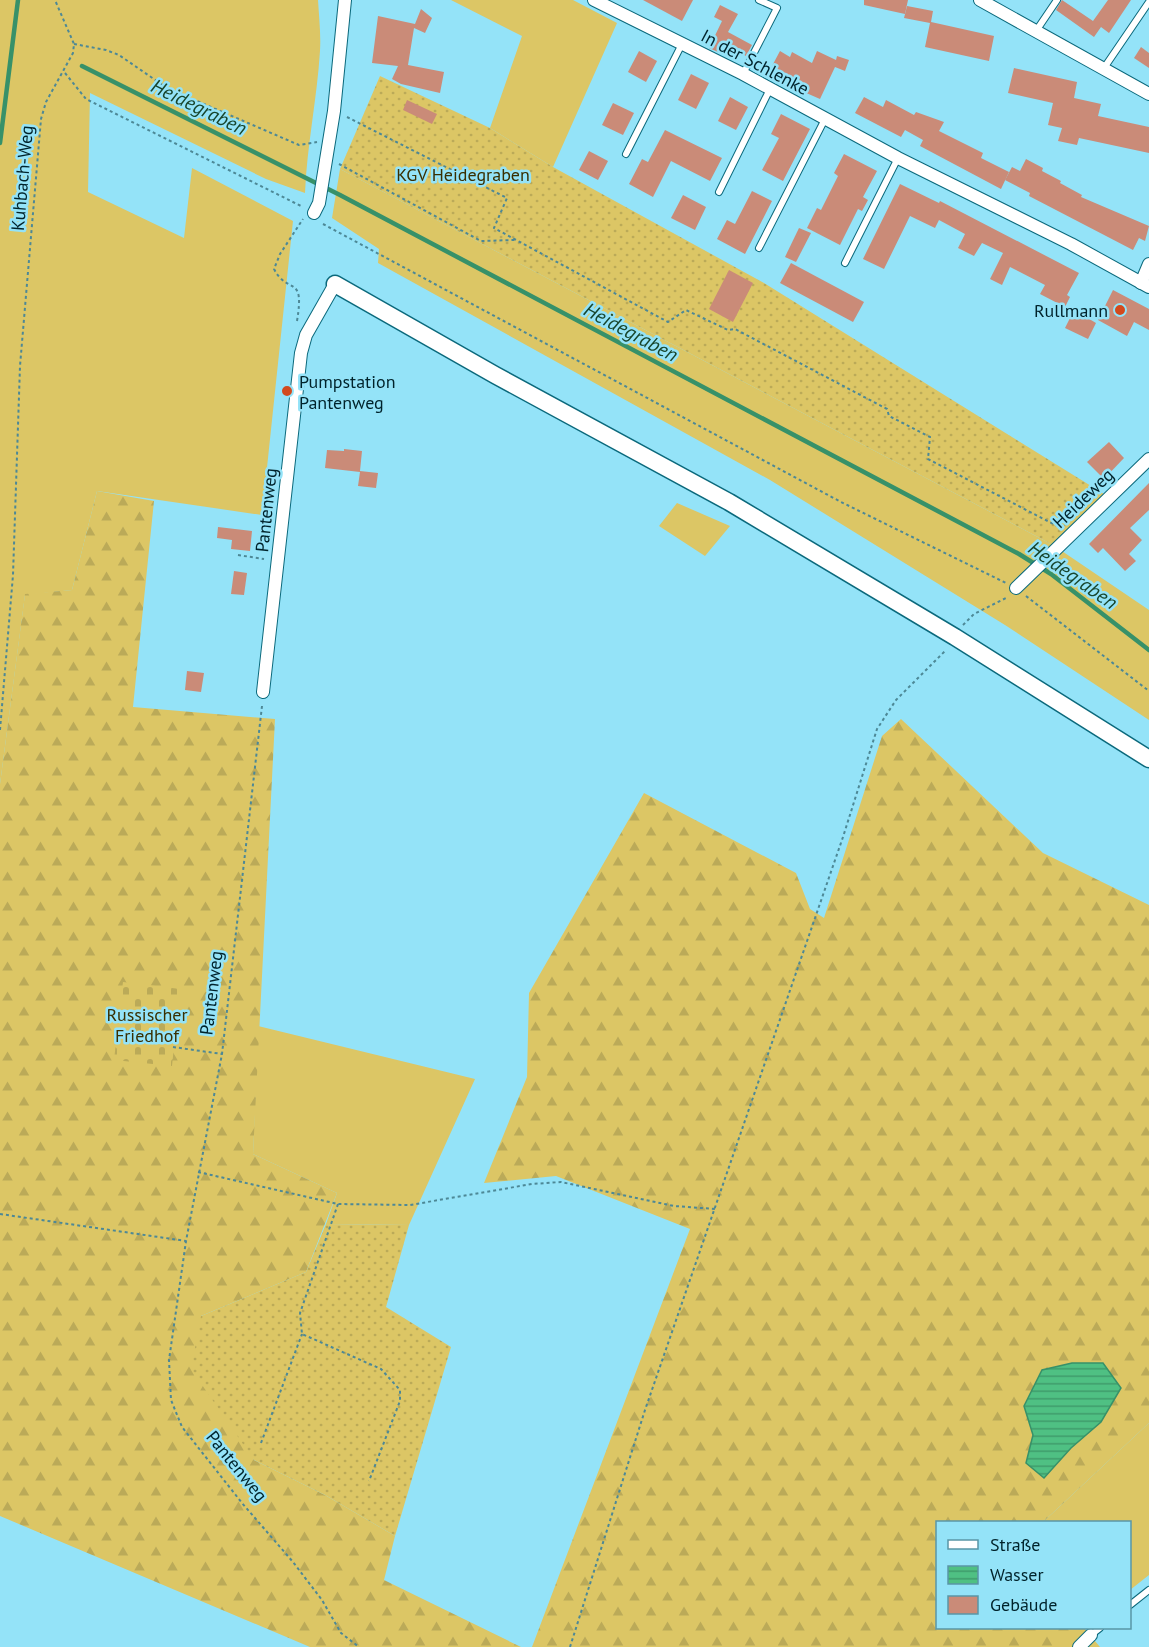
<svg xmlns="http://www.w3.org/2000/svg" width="1149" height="1647" viewBox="0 0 1149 1647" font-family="'PT Sans',sans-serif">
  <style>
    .grass { fill: #dcc665 }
    .forest { fill: url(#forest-firs) }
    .cemetery { fill: url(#cemetery-stones) }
    .garden { fill: url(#garden-dots) }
    .water { fill: url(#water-rules); stroke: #379169; stroke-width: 1.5 }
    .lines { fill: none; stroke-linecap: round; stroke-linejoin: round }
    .stream { stroke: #379169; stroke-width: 4.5 }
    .building { fill: #ca8b78 }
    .service-casing { stroke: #0b697c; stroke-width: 8 }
    .minor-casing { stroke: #0b697c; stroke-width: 14 }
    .secondary-casing { stroke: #0b697c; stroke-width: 19 }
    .path { stroke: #4d8896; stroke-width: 2; stroke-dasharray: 3 3; stroke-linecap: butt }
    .service { stroke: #fff; stroke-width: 6 }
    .minor { stroke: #fff; stroke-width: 12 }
    .secondary { stroke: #fff; stroke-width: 16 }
    .poi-dot { fill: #d24a1e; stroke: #94e3f8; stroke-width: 2 }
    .labels { text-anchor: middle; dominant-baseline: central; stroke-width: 5; stroke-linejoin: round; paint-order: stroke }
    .street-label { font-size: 18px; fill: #00232b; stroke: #94e3f8 }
    .park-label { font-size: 18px; fill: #392f00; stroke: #94e3f8 }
    .poi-label { font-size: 18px; fill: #00232b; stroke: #94e3f8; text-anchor: end }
    .water-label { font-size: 20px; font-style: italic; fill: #18462d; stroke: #94e3f8 }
  </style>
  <defs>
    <pattern id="forest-firs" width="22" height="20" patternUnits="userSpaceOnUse" patternTransform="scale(1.5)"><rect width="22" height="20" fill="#dcc665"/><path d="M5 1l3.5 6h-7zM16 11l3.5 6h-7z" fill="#bbaa58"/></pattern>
    <pattern id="cemetery-stones" width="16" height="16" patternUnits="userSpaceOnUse" patternTransform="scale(1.5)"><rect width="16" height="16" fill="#dcc665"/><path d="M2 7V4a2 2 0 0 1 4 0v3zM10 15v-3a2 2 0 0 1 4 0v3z" fill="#bbaa58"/></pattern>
    <pattern id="garden-dots" width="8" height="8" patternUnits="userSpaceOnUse" patternTransform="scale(1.5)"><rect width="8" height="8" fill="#dcc665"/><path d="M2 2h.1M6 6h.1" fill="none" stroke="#bbaa58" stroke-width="1.8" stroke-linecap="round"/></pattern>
    <pattern id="water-rules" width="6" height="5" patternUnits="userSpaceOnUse" patternTransform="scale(1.5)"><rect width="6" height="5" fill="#4fc083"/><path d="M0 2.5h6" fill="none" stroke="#3f9c6b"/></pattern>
  </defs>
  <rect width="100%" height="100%" fill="#94e3f8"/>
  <!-- grass -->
  <g class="grass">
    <path d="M0 0H318C319 17 321 34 320 51 317 99 307 145 305 193L266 179 90 93 88 192 184 238 192 168 293 221 262 515 97 491 72 590 25 595 0 784Z"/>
    <polygon points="451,0 573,0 617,23 553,167 490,128 522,36"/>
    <polygon points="340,169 1053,545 1149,610 1149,720 1005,625 770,480 378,263 379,249 332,218"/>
    <polygon points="677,503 730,526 705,556 659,526"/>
    <polygon points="258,1026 475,1079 409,1225 326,1224 337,1193 253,1154"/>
    <polygon points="1149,1423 1149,1575 1130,1590 1130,1522 1043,1522"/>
  </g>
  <!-- forest -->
  <g class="forest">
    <polygon points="97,491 154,501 133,707 275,719 253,1154 337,1193 306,1272 201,1316 254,1460 325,1495 395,1536 384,1580 521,1647 310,1647 0,1516 0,784 25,594 72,590"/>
    <polygon points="901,719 1043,853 1149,905 1149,1423 1043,1522 938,1522 938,1628 1084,1628 1100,1647 532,1647 690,1229 556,1176 484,1183 527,1077 529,993 644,793 796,873 810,909 824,918 882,736"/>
  </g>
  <!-- cemetery -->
  <polygon class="cemetery" points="123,982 180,989 172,1066 114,1060"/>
  <!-- garden -->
  <g class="garden">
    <polygon points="380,76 490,128 553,167 764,283 1104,494 1053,545 340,169"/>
    <polygon points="326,1224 409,1225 386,1307 451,1347 395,1536 325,1495 254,1460 191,1369 201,1316 306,1272"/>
  </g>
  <!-- water -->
  <polygon class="water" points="1072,1363 1103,1363 1121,1388 1101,1422 1071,1448 1044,1478 1026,1463 1033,1435 1024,1406 1042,1370"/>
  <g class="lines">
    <!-- stream -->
    <g class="stream">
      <polyline points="82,66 340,195 1019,554 1051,574 1149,650"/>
      <polyline points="0,143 18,0"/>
    </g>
  </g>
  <!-- building -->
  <g class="building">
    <polygon points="643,0 693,0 682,21"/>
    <polygon points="864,0 908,0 905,14 864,5"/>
    <polygon points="1062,0 1093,21 1108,0 1131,0 1109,33 1101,27 1094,37 1056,10"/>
    <polygon points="720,5 738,14 728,32 752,45 746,56 732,48 730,53 720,48 718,52 709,48 722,21 714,17"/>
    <polygon points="907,6 933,11 931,22 994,36 989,61 925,47 930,23 904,18"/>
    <polygon points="421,9 432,18 425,33 414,28 408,65 444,72 440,93 401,84 392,79 398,66 372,63 378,16 415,24"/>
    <polygon points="1141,47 1149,53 1149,68 1134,58"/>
    <polygon points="639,51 657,61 646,82 628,72"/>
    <polygon points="780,51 790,57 792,52 812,63 817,51 836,60 837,56 849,60 845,71 835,67 820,99 804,92 807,85 772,66"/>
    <polygon points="1014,68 1077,82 1074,98 1101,104 1098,116 1149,127 1149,153 1079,138 1077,145 1058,141 1062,128 1048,125 1053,103 1008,93"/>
    <polygon points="691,74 709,83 696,109 678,100"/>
    <polygon points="730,97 748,107 736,130 718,121"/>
    <polygon points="864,97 883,107 886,100 914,115 916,112 944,122 939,131 983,153 981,158 1009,172 1001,189 920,146 923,140 905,130 901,137 855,113"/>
    <polygon points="407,100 437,114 432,124 403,110"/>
    <polygon points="613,103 634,113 623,135 602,125"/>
    <polygon points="781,114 810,129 783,181 762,170 779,138 771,134"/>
    <polygon points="665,130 722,158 710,181 671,161 653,197 629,184 642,159 648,162"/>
    <polygon points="589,151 608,161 598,180 579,170"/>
    <polygon points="844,154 877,171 863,197 868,200 862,211 858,209 840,245 807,228 817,208 821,210 838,176 834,173"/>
    <polygon points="1026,159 1043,168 1042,171 1061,181 1060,183 1082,195 1081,197 1149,226 1145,241 1139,238 1133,250 1029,196 1030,193 1005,180 1012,167 1020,171"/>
    <polygon points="900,184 939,203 940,201 1079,273 1067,295 1070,297 1065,307 1040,294 1045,285 1010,267 1002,285 990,279 1003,253 982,243 974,256 958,248 965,234 939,220 935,228 910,216 884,269 863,259"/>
    <polygon points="752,191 772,201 745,254 717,239 727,220 735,224"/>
    <polygon points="683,195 706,207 695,230 671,218"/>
    <polygon points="799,228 811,233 796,262 785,257"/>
    <polygon points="791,263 864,302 853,322 780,283"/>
    <polygon points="729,270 753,283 733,322 709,309"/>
    <polygon points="1113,290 1149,309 1149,330 1134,322 1127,336 1098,320"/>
    <polygon points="1074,310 1096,323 1088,339 1065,328"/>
    <polygon points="1109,442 1124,458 1104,479 1087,462"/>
    <polygon points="344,449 362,451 360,471 378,473 376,488 358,486 360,472 325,468 327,450 344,451"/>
    <polygon points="1149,483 1149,510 1130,528 1142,540 1129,554 1136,561 1125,571 1103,548 1098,553 1089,544"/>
    <polygon points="218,527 252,531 250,551 231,549 232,540 217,538"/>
    <polygon points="234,571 247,573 244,595 231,594"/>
    <polygon points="187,671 204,673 201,692 185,690"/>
  </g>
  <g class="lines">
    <defs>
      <g id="service">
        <polyline points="1036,31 1057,0"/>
        <polyline points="1104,68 1149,2"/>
        <polyline points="743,74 777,8 759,0"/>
        <polyline points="626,154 682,44"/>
        <polyline points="719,192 770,89"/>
        <polyline points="759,248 825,119"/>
        <polyline points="845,263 898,158"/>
        <polyline points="1130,1605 1149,1590"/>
        <polyline points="1091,1635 1100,1628"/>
      </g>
      <g id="minor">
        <polyline points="594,0 743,74 898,158 1071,244 1149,287"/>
        <polyline points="980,0 1149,94"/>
        <polyline points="314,213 319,203 334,111 345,0"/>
        <polyline points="1141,283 1149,264"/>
        <polyline points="1016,588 1149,459"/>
        <polyline points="263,692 301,353 306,335 335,284"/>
        <polyline points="1079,1647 1091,1635"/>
      </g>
      <polyline id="secondary" points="335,284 495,375 729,502 955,637 1149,759"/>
    </defs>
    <!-- service casing -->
    <use href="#service" class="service-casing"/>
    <!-- minor casing -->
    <use href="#minor" class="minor-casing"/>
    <!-- secondary casing -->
    <use href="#secondary" class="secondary-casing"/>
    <!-- path -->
    <g class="path">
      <polyline points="74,44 106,50 119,55 167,88 299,145 317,142"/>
      <polyline points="65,73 86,99 303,207"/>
      <polyline points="347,117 507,198 494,228 668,322 686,310 728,330 735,329 887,409 889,416 930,437 928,459 1061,528"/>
      <polyline points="339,164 481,241 515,240"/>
      <polyline points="323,224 841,502 1006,583"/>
      <path d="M297 321C305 273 288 296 274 269L280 254 303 219"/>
      <polyline points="238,555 264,559"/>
      <polyline points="1026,596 1149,691"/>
      <polyline points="963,625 974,614 1008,597"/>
      <polyline points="262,706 222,1054 186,1241 169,1360 171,1400 182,1427 242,1503 293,1562 322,1600 341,1633 359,1647"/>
      <polyline points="0,730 13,575 20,366 41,119 46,102 73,53 74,44 55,0"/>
      <polyline points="173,1047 222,1054"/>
      <polyline points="198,1172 338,1204 410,1205 532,1184 561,1182 674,1206 715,1209"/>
      <polyline points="338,1204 300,1313 302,1334 381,1369 400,1390 400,1401 369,1481"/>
      <polyline points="0,1214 186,1241"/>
      <polyline points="261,1443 302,1334"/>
      <polyline points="570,1647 645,1410 843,837 877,729 896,700 946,650"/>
    </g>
    <!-- service -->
    <use href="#service" class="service"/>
    <!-- minor -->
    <use href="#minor" class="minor"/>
    <!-- secondary -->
    <use href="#secondary" class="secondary"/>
  </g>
  <!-- markers -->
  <g class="poi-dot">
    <circle cx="1120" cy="310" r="6"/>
    <circle cx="287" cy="391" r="6"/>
  </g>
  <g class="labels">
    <!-- street labels -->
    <g class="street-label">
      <text transform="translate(755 62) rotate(28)">In der Schlenke</text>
      <text transform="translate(22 178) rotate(-85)">Kuhbach-Weg</text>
      <text transform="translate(1083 498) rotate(-44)">Heideweg</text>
      <text transform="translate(266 510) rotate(-84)">Pantenweg</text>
      <text transform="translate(211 993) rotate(-83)">Pantenweg</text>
      <text transform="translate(237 1466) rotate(51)">Pantenweg</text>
    </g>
    <!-- park labels -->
    <g class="park-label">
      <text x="463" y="174">KGV Heidegraben</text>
      <text x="147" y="1014">Russischer<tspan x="147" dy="21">Friedhof</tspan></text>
    </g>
    <!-- poi labels -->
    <g class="poi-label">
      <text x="1108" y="310">Rullmann</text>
      <text x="299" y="381" text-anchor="start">Pumpstation<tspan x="299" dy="21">Pantenweg</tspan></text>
    </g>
    <!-- water labels -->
    <g class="water-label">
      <text transform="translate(199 107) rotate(26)">Heidegraben</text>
      <text transform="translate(631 332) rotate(28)">Heidegraben</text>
      <text transform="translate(1073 575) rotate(35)">Heidegraben</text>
    </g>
  </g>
  <!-- legend -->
  <rect x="936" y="1521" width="195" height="108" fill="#94e3f8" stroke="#5996a6" stroke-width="1.5"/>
  <rect x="948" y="1540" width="30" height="9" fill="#ffffff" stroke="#5996a6" stroke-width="1.5"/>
  <text x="990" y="1551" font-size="18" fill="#00232b">Straße</text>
  <rect x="948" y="1566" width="30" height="18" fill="url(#water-rules)" stroke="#5996a6" stroke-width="1.5"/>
  <text x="990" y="1581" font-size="18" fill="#00232b">Wasser</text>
  <rect x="948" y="1596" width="30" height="18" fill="#ca8b78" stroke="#5996a6" stroke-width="1.5"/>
  <text x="990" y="1611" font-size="18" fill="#00232b">Gebäude</text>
</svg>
